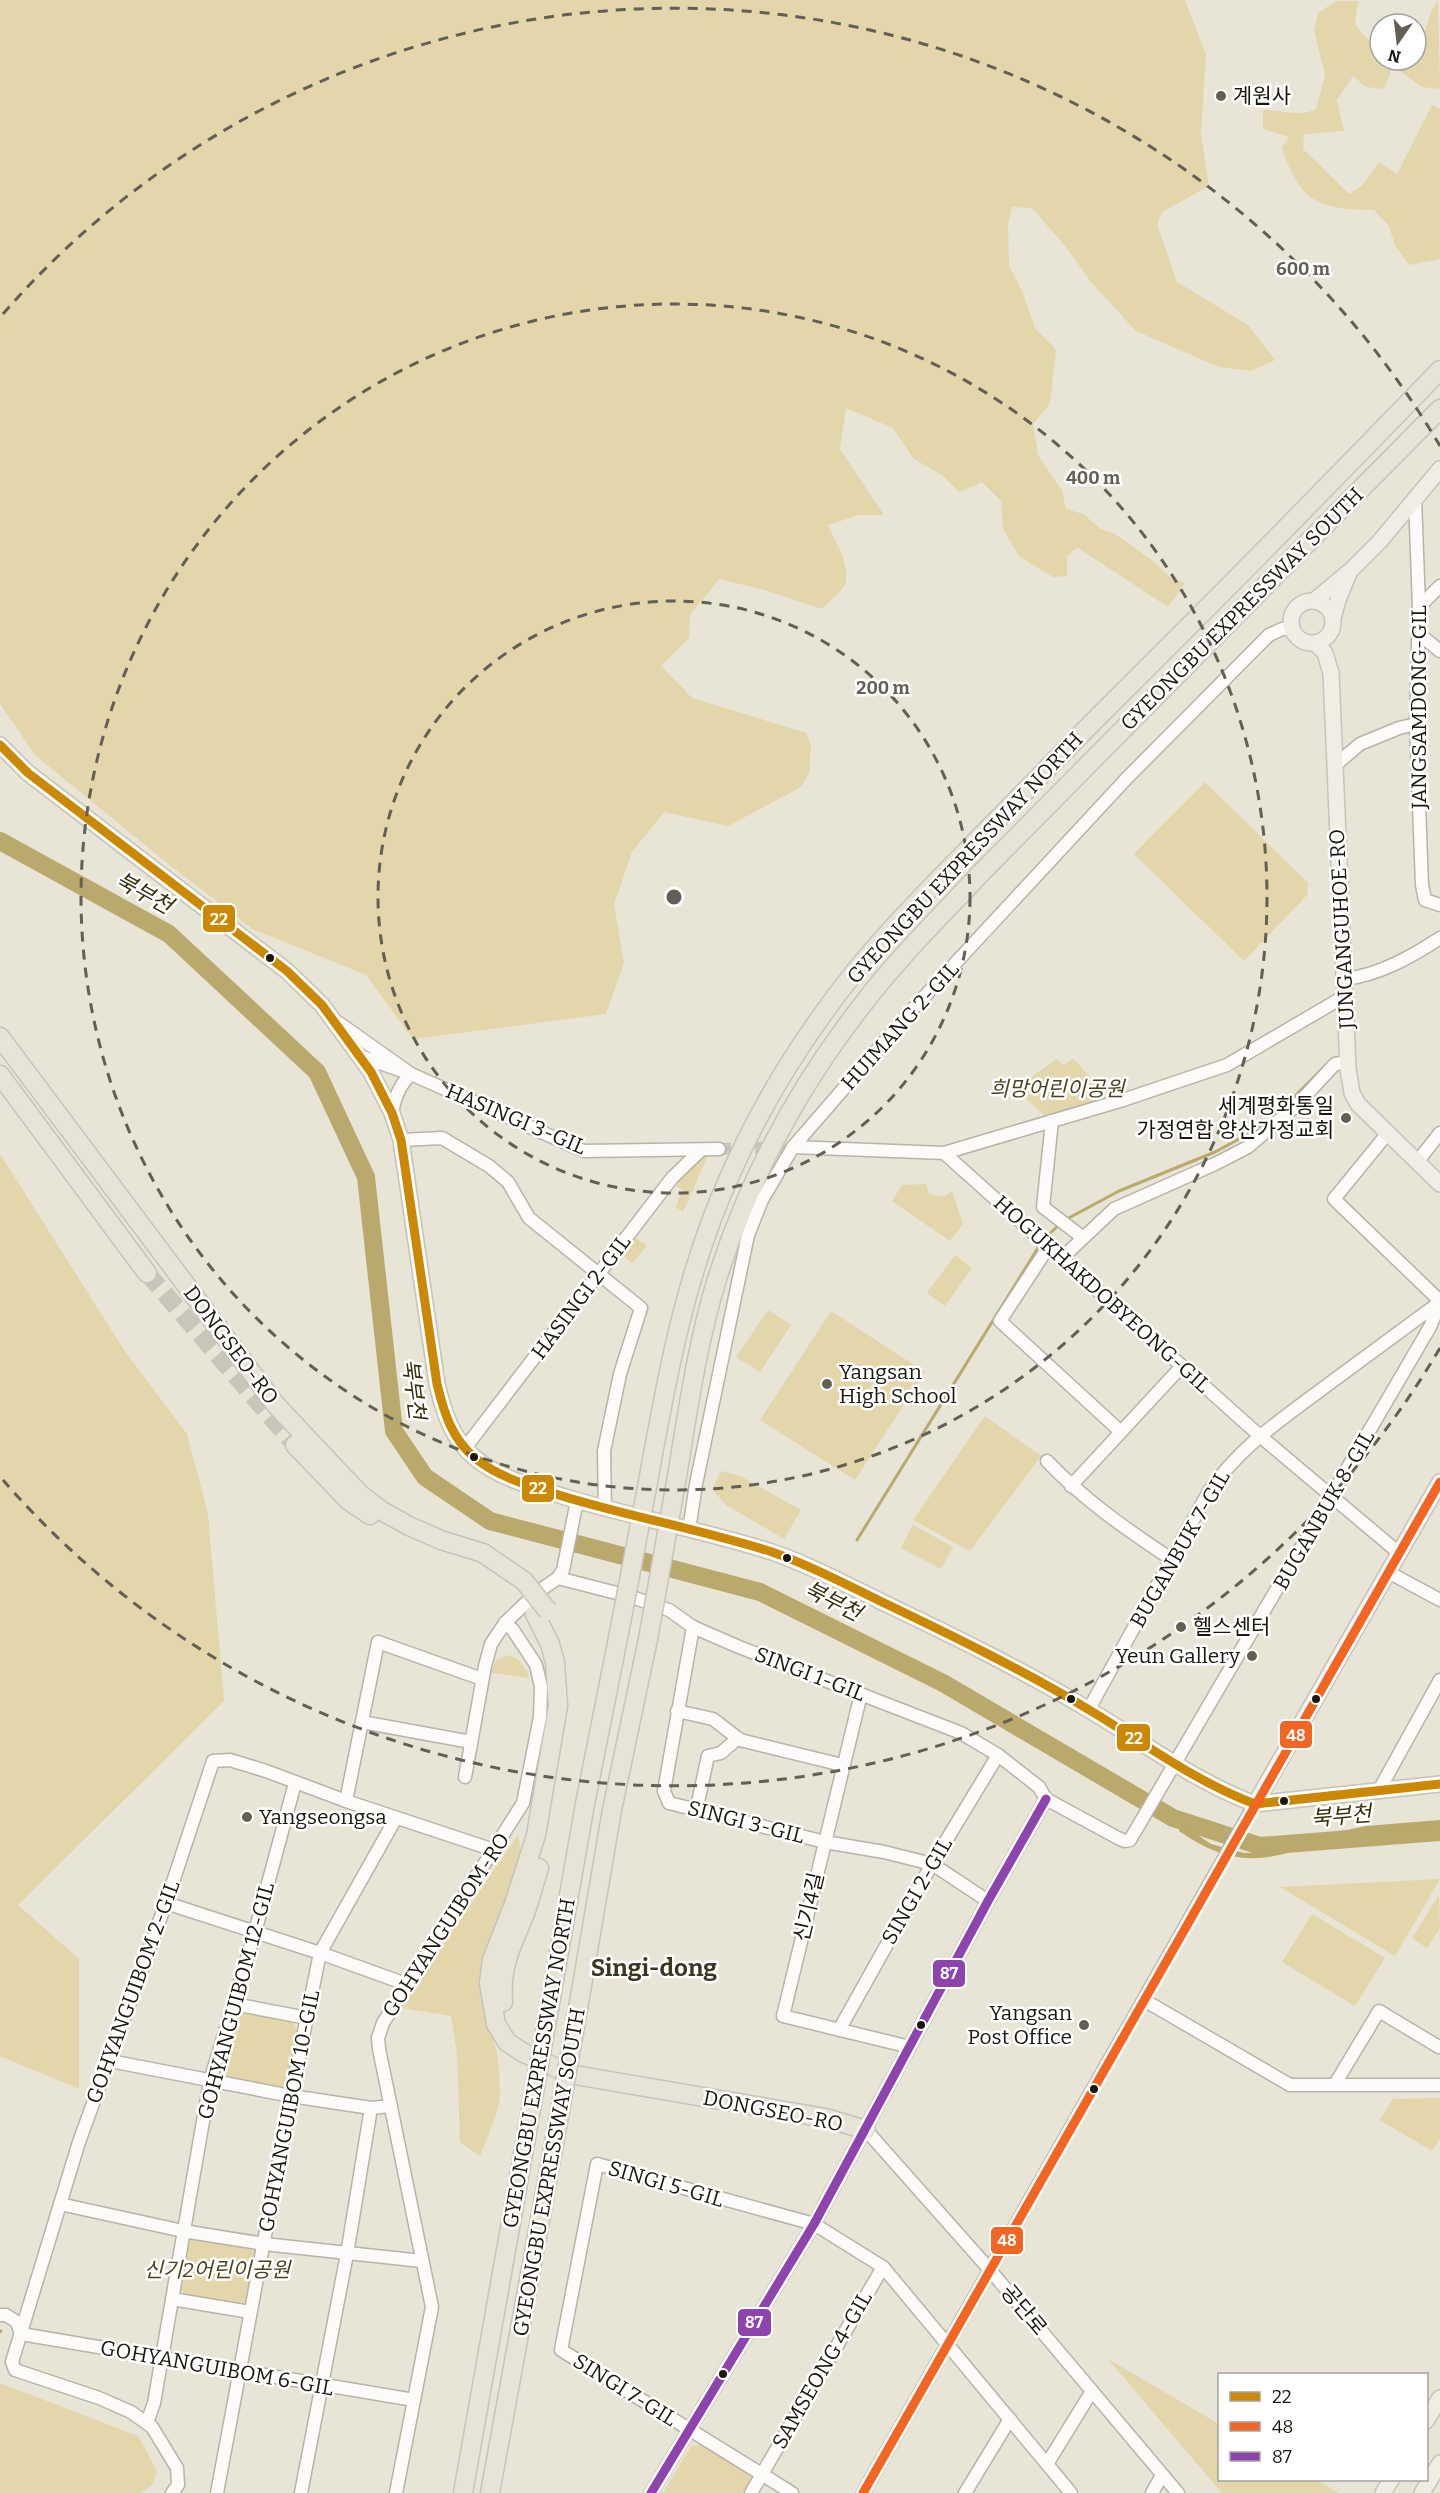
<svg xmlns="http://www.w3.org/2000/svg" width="1440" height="2493" viewBox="0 0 1440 2493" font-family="Bitter,'Noto Sans KR',serif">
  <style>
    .green { fill: #e2d6aa }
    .water { fill: #baa96c }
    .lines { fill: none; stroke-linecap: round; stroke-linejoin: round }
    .stream { stroke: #baa96c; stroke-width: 3 }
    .river { stroke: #baa96c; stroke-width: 18 }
    .minor-tunnel { stroke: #c9c5b8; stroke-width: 12; stroke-dasharray: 12 6; stroke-linecap: butt }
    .highway-tunnel { stroke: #c9c5b8; stroke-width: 18; stroke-dasharray: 18 9; stroke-linecap: butt }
    .minor-casing { stroke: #b6b4a9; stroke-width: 15 }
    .major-casing { stroke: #c5c3bc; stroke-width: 18 }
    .highway-casing { stroke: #c5c3bc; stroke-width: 21 }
    .minor { stroke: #fcfbf9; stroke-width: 12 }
    .major { stroke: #f0ede4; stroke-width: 15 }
    .highway { stroke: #e7e4d7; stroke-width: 18 }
    .highway-bridge-casing { stroke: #c5c3bc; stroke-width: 21; stroke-linecap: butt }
    .highway-bridge { stroke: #e7e4d7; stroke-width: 18 }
    .bus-1-casing { stroke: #fff; stroke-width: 14 }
    .bus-2-casing { stroke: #fff; stroke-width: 14 }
    .bus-3-casing { stroke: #fff; stroke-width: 14 }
    .bus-1 { stroke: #cb8903; stroke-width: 9 }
    .bus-2 { stroke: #f26522; stroke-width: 9 }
    .bus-3 { stroke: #8e44ad; stroke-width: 9 }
    .ring { fill: none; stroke: #625f54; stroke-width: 3; stroke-dasharray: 10 8 }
    .poi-dot { fill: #625f54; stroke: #fff; stroke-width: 2 }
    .bus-dot { fill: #1a170e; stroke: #fff; stroke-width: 2 }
    .labels { text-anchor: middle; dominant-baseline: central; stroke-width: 5; stroke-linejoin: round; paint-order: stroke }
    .poi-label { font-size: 21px; fill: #1a170e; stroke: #fff; text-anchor: start }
    .street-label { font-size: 21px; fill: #1a170e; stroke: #fff }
    .park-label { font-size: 21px; font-style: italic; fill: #4b421e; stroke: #fff }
    .water-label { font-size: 22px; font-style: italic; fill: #382f0a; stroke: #fff }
    .quarter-label { font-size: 24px; font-weight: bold; fill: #3c3622; stroke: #fff }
    .centre { fill: #625f54; stroke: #fff; stroke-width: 3 }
    .ring-label { font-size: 18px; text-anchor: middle; font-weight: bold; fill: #625f54; stroke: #fff; stroke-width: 5; stroke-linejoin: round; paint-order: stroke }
    .line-badge { stroke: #fff; stroke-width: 2 }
    .badge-label { font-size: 16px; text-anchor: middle; font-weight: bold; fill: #fff }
  </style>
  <rect width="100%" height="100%" fill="#e8e4d6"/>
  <!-- green -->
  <g class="green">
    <path d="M0 0H1185L1206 55 1201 134 1209 186 1162 212 1157 224 1177 282 1248 325 1275 360 1251 371 1219 367 1136 331 1091 282 1066 247 1032 208 1012 207 1008 225 1009 266 1023 293 1035 328 1056 350 1050 404 1033 424 1038 455 1062 491 1066 509 1083 514 1101 529 1115 534 1153 561 1171 578 1185 583 1168 607 1077 547 1067 556V576L1053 577 1019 556 1003 529 1001 501 982 482 959 492 942 475 914 459 893 428 846 408 840 449 884 515H859L828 525C835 542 851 564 845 584 842 592 828 602 822 609L765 590 719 579 690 615 689 638 661 666 692 698 806 733 811 745 809 773 801 787 728 826 664 812 632 852 614 904 624 963 606 1014 413 1039 366 975 253 929 171 866 36 756 0 704Z"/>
    <path d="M1438 0 1440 89 1422 87 1393 66 1384 89 1366 87 1353 76 1337 100 1344 131 1304 134 1303 149 1349 194 1363 185 1379 162 1397 174 1432 105 1440 109V259L1409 265 1395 245 1389 226 1374 210C1319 209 1300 203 1282 148L1289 137 1263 129V110C1282 110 1299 118 1316 109L1325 75 1314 31 1318 13 1336 1H1358L1355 25 1369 41 1380 37V60H1416V44L1422 41 1431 12Z"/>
    <polygon points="1205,782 1308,883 1307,895 1244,961 1134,854"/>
    <polygon points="1057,1059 1063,1065 1074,1059 1100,1088 1099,1103 1046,1117 1015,1088"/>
    <polygon points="0,1154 124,1350 187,1434 208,1514 224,1701 18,1905 79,1959 79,2089 0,2056"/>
    <polygon points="708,1155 683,1212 676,1207 682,1189 676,1186 699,1160"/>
    <path d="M926 1184 929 1193C938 1198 945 1198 952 1191L963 1224 950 1241 892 1201 902 1185Z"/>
    <polygon points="633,1236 647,1246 632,1263 620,1253"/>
    <polygon points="955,1255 972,1268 945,1306 927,1293"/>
    <polygon points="768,1310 791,1325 760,1372 736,1357"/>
    <polygon points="831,1311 925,1372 855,1480 760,1420"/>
    <polygon points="985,1416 1041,1456 970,1551 913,1520"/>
    <polygon points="721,1471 740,1476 801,1510 784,1539 726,1505 712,1489"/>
    <polygon points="913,1525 953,1547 941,1569 901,1548"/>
    <path d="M509 1655C520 1660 526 1666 529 1678L491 1673 496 1660Z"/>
    <path d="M518 1835C529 1878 493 1921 484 1960 474 1998 490 2020 497 2054 499 2065 501 2093 499 2104 495 2121 486 2139 480 2156L460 2142 457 2053 451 2016 402 2008 410 1993Z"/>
    <polygon points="1440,1879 1395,1956 1280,1887"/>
    <polygon points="1439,1895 1440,1928 1427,1948 1412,1938"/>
    <polygon points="1312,1914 1385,1958 1355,2006 1282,1962"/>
    <polygon points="239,2012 293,2022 297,2031 287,2082 280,2089 225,2078 219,2067 232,2019"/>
    <polygon points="1437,2098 1440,2099 1440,2138 1432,2151 1380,2120 1393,2099"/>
    <polygon points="193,2236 251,2245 256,2252 249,2299 240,2304 184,2294 178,2284 186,2244"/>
    <polygon points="1108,2359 1219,2424 1220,2480 1316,2480 1339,2493 1222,2493"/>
    <polygon points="0,2383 138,2436 157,2471 152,2485 140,2493 0,2493"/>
    <polygon points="705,2444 747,2470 751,2480 743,2493 663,2493 691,2446"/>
  </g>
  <!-- water -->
  <path class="water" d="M1440 1820V1831C1404 1831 1370 1832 1335 1839 1320 1842 1306 1848 1291 1852 1246 1865 1217 1857 1179 1831L1181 1824 1211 1844 1244 1853H1261L1280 1851 1304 1839 1366 1826Z"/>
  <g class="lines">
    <!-- stream -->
    <g class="stream">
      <polyline points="1065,1220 1119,1191 1215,1152 1254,1131 1275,1116 1326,1065"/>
      <polyline points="1045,1238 1060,1224"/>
      <polyline points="857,1540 1041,1243"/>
      <polyline points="0,2332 1,2331"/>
    </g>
    <!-- river -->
    <polyline class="river" points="0,841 169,934 317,1072 366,1177 394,1431 425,1477 490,1521 760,1592 943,1683 1173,1818 1260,1846 1440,1832"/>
    <!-- minor-tunnel -->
    <polyline class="minor-tunnel" points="719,1149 793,1147"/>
    <!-- highway-tunnel -->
    <polyline class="highway-tunnel" points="147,1273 295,1445"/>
    <defs>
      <g id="minor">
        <polyline points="1415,498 1419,607 1416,724 1422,885 1425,900 1440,905"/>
        <polyline points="1419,607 1440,586"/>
        <polyline points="1418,633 1440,651"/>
        <polyline points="1334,766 1360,744 1399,728 1416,724"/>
        <path d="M1345 979C1379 975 1411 957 1440 938"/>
        <polyline points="339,1023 411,1074 584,1151 719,1149"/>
        <path d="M360 1056 411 1074C399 1086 395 1097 392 1113"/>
        <polyline points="1052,1121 1043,1207 1082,1237"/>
        <polyline points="1387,1134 1334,1199 1440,1301"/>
        <polyline points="401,1140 442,1138 489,1166 508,1182 529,1218 641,1308 620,1374 604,1451 605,1509"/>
        <polyline points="793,1147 944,1153 1123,1100 1227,1065 1345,996"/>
        <polyline points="944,1153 1260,1436 1399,1553"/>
        <polyline points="1417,1162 1440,1133"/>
        <polyline points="1049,1246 1000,1321 1121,1432"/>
        <polyline points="1062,1258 1114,1209 1215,1164 1248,1147 1297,1105 1335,1064 1348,1062"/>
        <polyline points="465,1448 672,1178 701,1150"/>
        <path d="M1047 1461C1084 1500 1126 1529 1171 1559"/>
        <polyline points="1071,1486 1182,1366"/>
        <polyline points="689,1530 696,1484 748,1235 762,1200 793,1147 911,1011 1127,778 1269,635 1282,629 1292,629"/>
        <polyline points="1388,1572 1440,1600"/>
        <polyline points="558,1578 632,1597 669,1610 693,1627 739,1647 961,1733 998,1755 1039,1787 1046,1799"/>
        <polyline points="693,1627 664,1791 669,1803 825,1842 884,1852 932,1864 988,1901"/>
        <polyline points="861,1694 783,2016 910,2047"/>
        <path d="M1089 1709 1208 1493C1240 1446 1281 1420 1326 1386 1364 1358 1402 1330 1440 1302"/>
        <polyline points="677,1711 713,1719 740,1740 842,1765"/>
        <polyline points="362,1722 471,1742"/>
        <polyline points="465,1777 485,1666 491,1644 505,1623"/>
        <polyline points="1378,1792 1440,1680"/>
        <polyline points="1046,1799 1118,1838 1125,1841 1130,1840 1430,1327 1440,1303"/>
        <polyline points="346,1801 378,1642 482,1679"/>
        <polyline points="696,1811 708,1756 721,1753 738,1738"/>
        <polyline points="166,1903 320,1953 406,1984"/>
        <polyline points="1144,2000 1290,2085 1440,2085"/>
        <polyline points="234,2004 307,2018"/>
        <polyline points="839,2030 932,1864 998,1755"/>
        <polyline points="110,2061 291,2096 371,2108 391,2106"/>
        <polyline points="1335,2084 1379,2011 1439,2047"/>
        <polyline points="866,2130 990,2270 1178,2493"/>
        <polyline points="60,2204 183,2231 264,2244 422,2261"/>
        <polyline points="172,2299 250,2312"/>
        <polyline points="0,2315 6,2315 17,2322 21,2334 414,2400"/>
        <polyline points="147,2423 154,2403 210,2081 255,1932 295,1783"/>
        <polyline points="1047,2464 1092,2391"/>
        <polyline points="172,2493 178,2485 177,2468 152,2427 131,2412 99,2398 15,2370 12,2362 79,2142 166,1903 213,1761 230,1760 266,1771 346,1801 494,1850"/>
        <polyline points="217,2493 291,2096 320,1953 396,1818"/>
        <polyline points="301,2493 347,2254 371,2108"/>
        <polyline points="396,2493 432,2307 379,2049 378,2038 383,2023 523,1803 540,1717 541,1687 536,1665 513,1630 505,1623 536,1593 558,1578 563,1570 577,1501"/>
        <polyline points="651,2493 814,2224 988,1901 1046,1799"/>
        <polyline points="751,2493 883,2267"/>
        <polyline points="792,2493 561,2350 597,2164 814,2224 883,2267 1071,2493"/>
        <polyline points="863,2493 1255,1804"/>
        <polyline points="965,2493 1010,2419"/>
        <polyline points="1152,2493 1162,2475"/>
      </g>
      <g id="major">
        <circle cx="1312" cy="622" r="21"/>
        <polyline points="1314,601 1350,571 1380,541 1440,469"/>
        <polyline points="1333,618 1338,600 1349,573"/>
        <polyline points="1315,643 1325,653 1331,673 1348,1069 1352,1093 1358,1104 1440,1184"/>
        <path d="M0 745 28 773 287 971 322 1005 371 1072 392 1113 401 1140 437 1384C444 1413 452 1439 475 1458 499 1478 533 1487 562 1496 631 1517 703 1530 772 1552 810 1565 845 1584 880 1601 951 1635 1023 1670 1091 1711 1144 1743 1196 1782 1255 1804L1440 1784"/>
        <polyline points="1255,1804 1440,1482"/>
        <polyline points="1426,2421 1440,2398"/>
        <polyline points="1383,2493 1391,2480"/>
        <polyline points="1422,2493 1440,2463"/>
      </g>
      <g id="highway">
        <polyline points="0,1037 276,1405 338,1471 361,1495 382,1511 409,1526 441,1540 483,1553 524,1581"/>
        <polyline points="0,1075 147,1273"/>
        <polyline points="295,1445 349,1501 370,1515"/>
        <path d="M648 1482C667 1375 686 1270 732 1171 764 1099 808 1030 857 969 896 922 939 879 982 835 1023 794 1063 752 1105 710 1218 598 1329 485 1440 370"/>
        <path d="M675 1488C687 1418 696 1347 717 1279 748 1181 797 1089 860 1008 896 960 940 917 981 873L1440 409"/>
        <polyline points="535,1614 550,1644 555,1662 558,1706 536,1835 514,1904 492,1960 489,1983 496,2024 507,2042 522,2052 569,2074 826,2118 866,2130"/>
        <path d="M503 2002C500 1961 514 1944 527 1908 531 1895 535 1881 539 1868"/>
        <polyline points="547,2020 585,1804 619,1633"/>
        <polyline points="574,2032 612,1810 648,1639"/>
        <polyline points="463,2493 534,2092"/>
        <polyline points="490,2493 561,2105"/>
      </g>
    </defs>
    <!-- minor casing -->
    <use href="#minor" class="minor-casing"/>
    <!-- major casing -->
    <use href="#major" class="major-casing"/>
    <!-- highway casing -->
    <use href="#highway" class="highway-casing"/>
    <!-- minor -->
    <use href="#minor" class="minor"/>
    <!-- major -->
    <use href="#major" class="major"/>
    <!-- highway -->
    <use href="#highway" class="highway"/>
    <defs>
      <g id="highway-bridge">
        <polyline points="524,1581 548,1611"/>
        <polyline points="619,1633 648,1482"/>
        <polyline points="648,1639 675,1488"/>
        <polyline points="534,2092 547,2020"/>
        <polyline points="561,2105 574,2032"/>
      </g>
    </defs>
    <!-- highway-bridge casing -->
    <use href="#highway-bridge" class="highway-bridge-casing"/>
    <!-- highway-bridge -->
    <use href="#highway-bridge" class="highway-bridge"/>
    <defs>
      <path id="bus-1" d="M0 745 28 773 287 971 322 1005 371 1072 392 1113 401 1140 437 1384C444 1413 452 1439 475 1458 499 1478 533 1487 562 1496 631 1517 703 1530 772 1552 810 1565 845 1584 880 1601 951 1635 1023 1670 1091 1711 1144 1743 1196 1782 1255 1804L1440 1784"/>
      <polyline id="bus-2" points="863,2493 1440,1482"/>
      <polyline id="bus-3" points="651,2493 814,2224 988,1901 1046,1799"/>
    </defs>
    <!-- bus-1 casing -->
    <use href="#bus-1" class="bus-1-casing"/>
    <!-- bus-2 casing -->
    <use href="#bus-2" class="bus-2-casing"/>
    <!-- bus-3 casing -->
    <use href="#bus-3" class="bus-3-casing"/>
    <!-- bus-1 -->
    <use href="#bus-1" class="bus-1"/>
    <!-- bus-2 -->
    <use href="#bus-2" class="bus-2"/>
    <!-- bus-3 -->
    <use href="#bus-3" class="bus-3"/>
  </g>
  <!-- distance rings -->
  <g class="ring">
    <circle cx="674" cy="897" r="296"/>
    <circle cx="674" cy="897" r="593"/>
    <path d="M1440 1348A889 889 0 0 1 3 1480M3 314A889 889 0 0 1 1440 446"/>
  </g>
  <!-- markers -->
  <g class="poi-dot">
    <circle cx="1221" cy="96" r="6"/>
    <circle cx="1346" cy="1118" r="6"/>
    <circle cx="827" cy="1384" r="6"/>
    <circle cx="1181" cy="1627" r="6"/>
    <circle cx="1252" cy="1656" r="6"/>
    <circle cx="247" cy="1817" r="6"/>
    <circle cx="1084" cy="2025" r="6"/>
  </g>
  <g class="bus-dot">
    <circle cx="270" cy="958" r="5"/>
    <circle cx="474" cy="1457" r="5"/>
    <circle cx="787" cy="1558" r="5"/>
    <circle cx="1071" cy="1699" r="5"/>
    <circle cx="1316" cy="1699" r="5"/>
    <circle cx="1284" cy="1801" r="5"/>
    <circle cx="921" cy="2025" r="5"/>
    <circle cx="1094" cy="2089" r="5"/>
    <circle cx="723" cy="2374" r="5"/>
  </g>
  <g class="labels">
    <!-- poi labels -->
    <g class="poi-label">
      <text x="1233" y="96">계원사</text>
      <text x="1334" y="1106" text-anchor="end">세계평화통일<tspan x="1334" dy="24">가정연합 양산가정교회</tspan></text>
      <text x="839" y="1372">Yangsan<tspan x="839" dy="24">High School</tspan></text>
      <text x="1193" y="1627">헬스센터</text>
      <text x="1240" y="1656" text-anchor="end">Yeun Gallery</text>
      <text x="259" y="1817">Yangseongsa</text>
      <text x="1072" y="2013" text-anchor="end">Yangsan<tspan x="1072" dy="24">Post Office</tspan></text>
    </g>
    <!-- street labels -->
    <g class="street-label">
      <text transform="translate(1242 609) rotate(-45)">GYEONGBU EXPRESSWAY SOUTH</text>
      <text transform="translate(1419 707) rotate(-90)">JANGSAMDONG-GIL</text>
      <text transform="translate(965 858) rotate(-47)">GYEONGBU EXPRESSWAY NORTH</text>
      <text transform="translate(1342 929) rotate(-93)">JUNGANGUHOE-RO</text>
      <text transform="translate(900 1026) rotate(-48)">HUIMANG 2-GIL</text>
      <text transform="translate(516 1119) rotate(23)">HASINGI 3-GIL</text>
      <text transform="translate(1102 1294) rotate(42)">HOGUKHAKDOBYEONG-GIL</text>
      <text transform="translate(581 1297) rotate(-53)">HASINGI 2-GIL</text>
      <text transform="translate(231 1345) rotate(53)">DONGSEO-RO</text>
      <text transform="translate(1324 1510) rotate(-60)">BUGANBUK 8-GIL</text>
      <text transform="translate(1180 1549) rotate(-60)">BUGANBUK 7-GIL</text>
      <text transform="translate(810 1674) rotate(21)">SINGI 1-GIL</text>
      <text transform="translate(746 1822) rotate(14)">SINGI 3-GIL</text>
      <text transform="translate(917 1891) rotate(-60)">SINGI 2-GIL</text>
      <text transform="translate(809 1907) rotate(-77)">신기4길</text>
      <text transform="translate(446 1925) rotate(-57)">GOHYANGUIBOM-RO</text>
      <text transform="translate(133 1992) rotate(-70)">GOHYANGUIBOM 2-GIL</text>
      <text transform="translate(236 2001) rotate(-75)">GOHYANGUIBOM 12-GIL</text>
      <text transform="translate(539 2063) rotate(-80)">GYEONGBU EXPRESSWAY NORTH</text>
      <text transform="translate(289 2111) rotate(-79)">GOHYANGUIBOM 10-GIL</text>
      <text transform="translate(773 2111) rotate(11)">DONGSEO-RO</text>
      <text transform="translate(549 2172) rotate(-80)">GYEONGBU EXPRESSWAY SOUTH</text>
      <text transform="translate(666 2184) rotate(16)">SINGI 5-GIL</text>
      <text transform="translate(1024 2310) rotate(50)">공단로</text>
      <text transform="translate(217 2368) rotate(10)">GOHYANGUIBOM 6-GIL</text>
      <text transform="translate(822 2370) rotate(-60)">SAMSEONG 4-GIL</text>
      <text transform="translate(625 2390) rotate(32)">SINGI 7-GIL</text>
    </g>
    <!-- park labels -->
    <g class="park-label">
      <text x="1057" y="1089">희망어린이공원</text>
      <text x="217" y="2270">신기2어린이공원</text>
    </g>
    <!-- water labels -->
    <g class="water-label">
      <text transform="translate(144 893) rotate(29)">북부천</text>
      <text transform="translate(414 1389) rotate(83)">북부천</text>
      <text transform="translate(833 1601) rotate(27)">북부천</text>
      <text transform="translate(1341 1816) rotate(-5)">북부천</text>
    </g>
    <!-- quarter labels -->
    <g class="quarter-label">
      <text x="654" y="1968">Singi-dong</text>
    </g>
  </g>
  <circle cx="674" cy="897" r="9" class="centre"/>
  <g class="ring-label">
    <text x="1303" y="275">600 m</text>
    <text x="1093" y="484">400 m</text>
    <text x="883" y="694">200 m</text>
  </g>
  <g class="line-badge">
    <rect x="202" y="904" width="34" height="29" rx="6" fill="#cb8903"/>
    <rect x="521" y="1474" width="34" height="29" rx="6" fill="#cb8903"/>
    <rect x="1279" y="1720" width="34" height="29" rx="6" fill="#f26522"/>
    <rect x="1116" y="1723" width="35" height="29" rx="6" fill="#cb8903"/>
    <rect x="932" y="1959" width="34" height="29" rx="6" fill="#8e44ad"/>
    <rect x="990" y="2226" width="34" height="29" rx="6" fill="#f26522"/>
    <rect x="737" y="2308" width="35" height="29" rx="6" fill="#8e44ad"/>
  </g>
  <g class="badge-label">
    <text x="219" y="925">22</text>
    <text x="538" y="1494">22</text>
    <text x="1296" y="1741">48</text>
    <text x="1134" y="1744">22</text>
    <text x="949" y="1979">87</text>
    <text x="1007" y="2246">48</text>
    <text x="754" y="2328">87</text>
  </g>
  <!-- legend -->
  <rect x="1218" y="2373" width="210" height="108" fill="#ffffff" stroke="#a3a29f" stroke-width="1.5"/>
  <rect x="1230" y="2392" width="30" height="9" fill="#cb8903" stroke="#a3a29f" stroke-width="1.5"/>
  <text x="1272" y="2403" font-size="18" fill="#1a170e">22</text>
  <rect x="1230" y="2422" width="30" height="9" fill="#f26522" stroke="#a3a29f" stroke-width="1.5"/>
  <text x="1272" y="2433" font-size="18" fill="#1a170e">48</text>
  <rect x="1230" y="2452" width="30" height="9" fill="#8e44ad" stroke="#a3a29f" stroke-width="1.5"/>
  <text x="1272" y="2463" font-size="18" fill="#1a170e">87</text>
  <!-- north arrow -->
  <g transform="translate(1398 42) rotate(194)"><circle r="28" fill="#ffffff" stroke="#a3a29f" stroke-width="1.5"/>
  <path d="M0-4.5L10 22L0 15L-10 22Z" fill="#625f54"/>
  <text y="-9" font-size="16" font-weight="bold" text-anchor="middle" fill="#1a170e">N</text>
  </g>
</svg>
